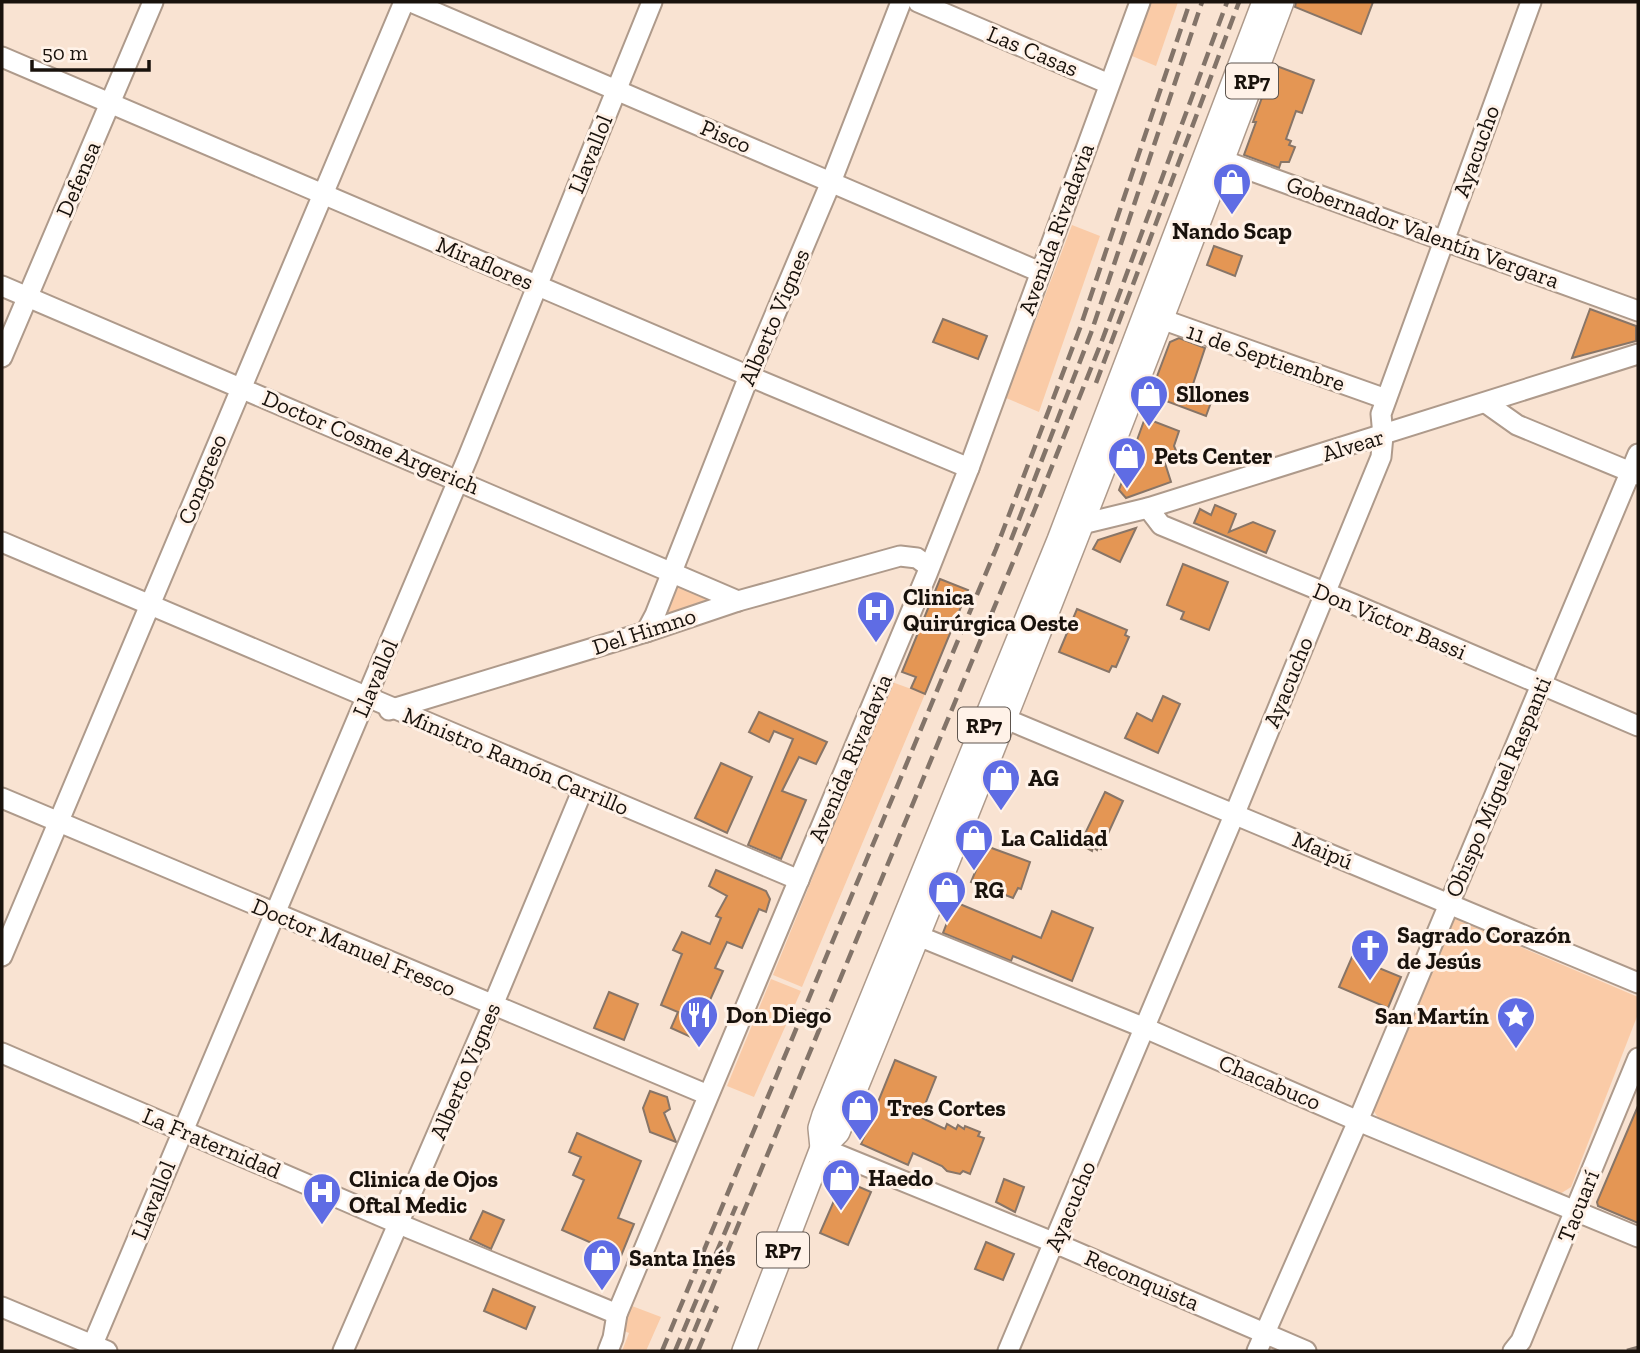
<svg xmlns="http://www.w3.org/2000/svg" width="1640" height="1353" viewBox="0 0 1640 1353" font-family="'Zilla Slab',serif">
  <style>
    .green { fill: #facba7 }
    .building { fill: #e49654; stroke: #887567; stroke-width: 2 }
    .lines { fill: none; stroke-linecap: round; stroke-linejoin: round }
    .minor-casing { stroke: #ae9a8b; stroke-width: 23 }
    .major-casing { stroke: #ae9a8b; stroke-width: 26 }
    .minor { stroke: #fff; stroke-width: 19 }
    .major { stroke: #fff; stroke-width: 23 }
    .rail { stroke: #837469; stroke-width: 4.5; stroke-dasharray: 14 7; stroke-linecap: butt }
    .labels { text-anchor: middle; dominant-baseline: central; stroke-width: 6; stroke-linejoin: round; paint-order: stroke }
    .shield { fill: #fff2e8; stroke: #5e554e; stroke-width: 2 }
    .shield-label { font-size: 21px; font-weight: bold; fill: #19120c }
    .street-label { font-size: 23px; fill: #19120c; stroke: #fff2e8 }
    .poi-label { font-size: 23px; font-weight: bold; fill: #19120c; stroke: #fff2e8; text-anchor: start }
  </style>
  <rect width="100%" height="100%" fill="#f9e3d2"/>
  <!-- green -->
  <g class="green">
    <polygon points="1151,2 1178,2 1156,66 1132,56"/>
    <polygon points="1072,225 1100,236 1039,412 1006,398"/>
    <polygon points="677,585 708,597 710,600 708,603 669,615 666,612"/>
    <polygon points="892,682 925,694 802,987 773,975"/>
    <polygon points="1455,919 1638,997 1638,1014 1571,1187 1560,1194 1381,1122 1373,1110"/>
    <polygon points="771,979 801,991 754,1097 727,1086"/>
    <polygon points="632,1306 661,1317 646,1351 622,1351 629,1333 622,1330"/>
  </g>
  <!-- building -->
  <g class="building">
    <polygon points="1296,2 1373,2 1361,34 1295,7"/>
    <polygon points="1274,65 1314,80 1302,113 1296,111 1286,139 1291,141 1289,145 1295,147 1289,162 1281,162 1279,168 1244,155 1256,122 1253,122"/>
    <polygon points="1214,246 1242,256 1235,276 1207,265"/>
    <polygon points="1590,309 1636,326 1636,341 1572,358"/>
    <polygon points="943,319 987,336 978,359 933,342"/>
    <polygon points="1179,338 1205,348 1191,390 1213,397 1206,416 1150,395 1170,342"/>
    <polygon points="1145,418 1179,431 1174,446 1177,453 1164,460 1171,482 1126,498 1119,490"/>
    <polygon points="1215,505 1236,514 1229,532 1253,522 1275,531 1266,553 1194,523 1200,509 1211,515"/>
    <polygon points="1136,528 1120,562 1093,549 1098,540"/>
    <polygon points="1183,564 1228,582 1209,630 1181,619 1184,612 1167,605"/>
    <polygon points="940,579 968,590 925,694 911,688 916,677 902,672"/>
    <polygon points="1077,609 1127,630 1125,635 1129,637 1116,667 1112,666 1109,672 1059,652"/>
    <polygon points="1163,696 1180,704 1158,753 1125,738 1137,713 1152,721"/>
    <polygon points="759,712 827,742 816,764 799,757 782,791 806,800 781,859 748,845 793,739 774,731 769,742 749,732"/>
    <polygon points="721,763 752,777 727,833 695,818"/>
    <polygon points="1105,792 1123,801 1101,849 1098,847 1097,850 1093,847 1092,851 1080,844"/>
    <polygon points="986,846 1030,862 1021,889 1018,888 1013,898 971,882"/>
    <polygon points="716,870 766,891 770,899 766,912 759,909 742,948 727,942 715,968 723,971 693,1038 671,1028 678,1012 661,1005 682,954 673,950 682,932 710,944 721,918 716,916 727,896 709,886"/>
    <polygon points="955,902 1041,938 1052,911 1093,928 1072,981 1013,956 1011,961 943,933"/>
    <polygon points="1352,957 1401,977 1388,1008 1339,987"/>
    <polygon points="609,992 638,1004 624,1040 594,1028"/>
    <polygon points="895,1060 936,1077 920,1117 945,1129 947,1124 956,1129 958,1125 964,1129 965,1126 980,1132 978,1136 984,1138 970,1174 963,1171 960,1174 947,1171 942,1166 913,1153 908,1165 861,1144"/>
    <polygon points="650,1091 667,1097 670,1109 664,1113 676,1142 650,1132 643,1108"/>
    <polygon points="1638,1106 1638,1223 1598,1206 1597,1202"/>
    <polygon points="577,1133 641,1161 618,1218 634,1224 621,1256 562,1230 584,1180 573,1175 581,1157 569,1152"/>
    <polygon points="1004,1179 1024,1187 1015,1212 996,1202"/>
    <polygon points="843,1180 871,1192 848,1245 820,1233"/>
    <polygon points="483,1211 504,1220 491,1249 470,1239"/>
    <polygon points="986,1242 1014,1254 1003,1280 975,1269"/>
    <polygon points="493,1289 535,1307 526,1329 484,1311"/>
  </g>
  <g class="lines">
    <defs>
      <g id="minor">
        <polyline points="411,2 1040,272"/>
        <polyline points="918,2 1109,84"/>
        <polyline points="2,57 749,376 969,468"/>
        <polyline points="1208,155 1638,311"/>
        <polyline points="2,286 738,601"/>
        <polyline points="1150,315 1386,399"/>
        <polyline points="2,357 153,2"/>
        <polyline points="1486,403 1517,425 1638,475"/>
        <polyline points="1148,508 1161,525 1353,604 1638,726"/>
        <polyline points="1071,521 1082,524 1148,508 1638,354"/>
        <polyline points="2,542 799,880"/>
        <polyline points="646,632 655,615 749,376 831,182 901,2"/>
        <polyline points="389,710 646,632 738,601 900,556 917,558 929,567"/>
        <polyline points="1006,719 1638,983"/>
        <polyline points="2,798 708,1095"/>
        <polyline points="906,931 1145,1028 1358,1121 1638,1237"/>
        <polyline points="2,956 404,2"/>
        <polyline points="2,1053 399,1224 617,1314"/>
        <polyline points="822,1148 1055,1243 1306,1351"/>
        <polyline points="2,1307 107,1351"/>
        <polyline points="90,1351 468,457 652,2"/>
        <polyline points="343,1351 493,1005 583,789"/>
        <polyline points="608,1351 613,1338 617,1314 927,574 969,468 1140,2"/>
        <polyline points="1008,1351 1235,813 1381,457 1383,436 1381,414 1531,2"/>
        <polyline points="1257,1351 1358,1121 1638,454"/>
        <polyline points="1513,1351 1521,1341 1638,1058"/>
      </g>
      <g id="major">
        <polyline points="822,1148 820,1128 824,1115 1059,540 1264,2"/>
        <path d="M744 1351 822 1148 838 1132C991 758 1140 381 1282 2"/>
      </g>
    </defs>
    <!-- minor casing -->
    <use href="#minor" class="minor-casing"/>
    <!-- major casing -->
    <use href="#major" class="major-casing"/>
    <!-- minor -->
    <use href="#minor" class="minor"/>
    <!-- major -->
    <use href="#major" class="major"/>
    <!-- rail -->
    <g class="rail">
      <polyline points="1096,383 1239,2"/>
      <polyline points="1011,540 1091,333 1202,2"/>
      <polyline points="662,1351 996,549 1080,328 1190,2"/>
      <polyline points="675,1351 736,1206"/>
      <polyline points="686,1351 1035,509 1103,338 1227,2"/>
      <polyline points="698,1351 717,1306"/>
      <polyline points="1627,1351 1638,1348"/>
    </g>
  </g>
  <!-- icons -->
  <defs>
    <symbol id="shop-pin" viewBox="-11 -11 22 30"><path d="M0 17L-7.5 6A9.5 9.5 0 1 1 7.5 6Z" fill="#5f6ce4" stroke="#fff2e8"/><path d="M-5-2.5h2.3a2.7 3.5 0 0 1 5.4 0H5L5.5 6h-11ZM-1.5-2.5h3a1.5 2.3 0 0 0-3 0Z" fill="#fff"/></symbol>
    <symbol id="hospital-pin" viewBox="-11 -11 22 30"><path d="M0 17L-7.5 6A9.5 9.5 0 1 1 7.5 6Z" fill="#5f6ce4" stroke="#fff2e8"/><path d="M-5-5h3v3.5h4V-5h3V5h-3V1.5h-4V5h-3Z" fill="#fff"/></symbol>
    <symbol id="church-pin" viewBox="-11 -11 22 30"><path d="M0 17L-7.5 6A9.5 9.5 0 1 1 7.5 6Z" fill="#5f6ce4" stroke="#fff2e8"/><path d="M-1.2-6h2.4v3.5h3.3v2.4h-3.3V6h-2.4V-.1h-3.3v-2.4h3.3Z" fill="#fff"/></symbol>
    <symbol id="restaurant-pin" viewBox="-11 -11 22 30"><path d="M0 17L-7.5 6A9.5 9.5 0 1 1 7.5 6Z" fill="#5f6ce4" stroke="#fff2e8"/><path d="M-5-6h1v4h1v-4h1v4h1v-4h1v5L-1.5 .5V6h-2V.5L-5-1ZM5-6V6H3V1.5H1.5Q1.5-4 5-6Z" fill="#fff"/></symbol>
    <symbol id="sight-pin" viewBox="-11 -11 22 30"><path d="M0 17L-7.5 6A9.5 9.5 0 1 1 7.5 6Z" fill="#5f6ce4" stroke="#fff2e8"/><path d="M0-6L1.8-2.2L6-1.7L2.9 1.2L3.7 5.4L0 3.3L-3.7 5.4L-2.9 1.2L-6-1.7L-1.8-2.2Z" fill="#fff"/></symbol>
  </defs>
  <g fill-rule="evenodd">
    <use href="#shop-pin" x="1210" y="160" width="44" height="60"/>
    <use href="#shop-pin" x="1127" y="372" width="44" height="60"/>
    <use href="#shop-pin" x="1105" y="434" width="44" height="60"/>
    <use href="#hospital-pin" x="854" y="588" width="44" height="60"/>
    <use href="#shop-pin" x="979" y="756" width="44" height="60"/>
    <use href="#shop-pin" x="952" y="816" width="44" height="60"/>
    <use href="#shop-pin" x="925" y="868" width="44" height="60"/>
    <use href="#church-pin" x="1348" y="926" width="44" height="60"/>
    <use href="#restaurant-pin" x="677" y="993" width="44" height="60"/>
    <use href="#sight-pin" x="1494" y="994" width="44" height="60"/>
    <use href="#shop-pin" x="838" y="1086" width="44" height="60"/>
    <use href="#shop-pin" x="819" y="1156" width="44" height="60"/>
    <use href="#hospital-pin" x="300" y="1170" width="44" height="60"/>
    <use href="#shop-pin" x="580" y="1236" width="44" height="60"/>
  </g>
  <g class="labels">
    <!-- shield labels -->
    <g class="shield">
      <rect x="1226" y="63.5" width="52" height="35" rx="5"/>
      <rect x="958" y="707.5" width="52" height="35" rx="5"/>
      <rect x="757" y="1232.5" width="52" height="35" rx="5"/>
    </g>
    <g class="shield-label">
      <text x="1252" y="81">RP7</text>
      <text x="984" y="725">RP7</text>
      <text x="783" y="1250">RP7</text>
    </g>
    <!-- street labels -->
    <g class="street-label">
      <text transform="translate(1033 51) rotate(23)">Las Casas</text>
      <text transform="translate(726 136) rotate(23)">Pisco</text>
      <text transform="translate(1476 151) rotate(-70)">Ayacucho</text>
      <text transform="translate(590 154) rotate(-68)">Llavallol</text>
      <text transform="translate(78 179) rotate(-67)">Defensa</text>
      <text transform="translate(1056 229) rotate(-70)">Avenida Rivadavia</text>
      <text transform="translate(1423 232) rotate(20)">Gobernador Valentín Vergara</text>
      <text transform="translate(485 263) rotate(23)">Miraflores</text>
      <text transform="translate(774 317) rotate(-67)">Alberto Vignes</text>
      <text transform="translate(1266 357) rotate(19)">11 de Septiembre</text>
      <text transform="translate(371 442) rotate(23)">Doctor Cosme Argerich</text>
      <text transform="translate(1353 445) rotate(-17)">Alvear</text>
      <text transform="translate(202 479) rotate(-68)">Congreso</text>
      <text transform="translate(1390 621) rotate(23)">Don Víctor Bassi</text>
      <text transform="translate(644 631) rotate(-18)">Del Himno</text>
      <text transform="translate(375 678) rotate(-67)">Llavallol</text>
      <text transform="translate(1288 682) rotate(-68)">Ayacucho</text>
      <text transform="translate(850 758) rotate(-67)">Avenida Rivadavia</text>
      <text transform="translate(516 761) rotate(23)">Ministro Ramón Carrillo</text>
      <text transform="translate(1498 787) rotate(-67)">Obispo Miguel Raspanti</text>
      <text transform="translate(1323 850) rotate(23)">Maipú</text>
      <text transform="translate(354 947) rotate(23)">Doctor Manuel Fresco</text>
      <text transform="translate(465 1071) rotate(-67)">Alberto Vignes</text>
      <text transform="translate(1270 1082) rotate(23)">Chacabuco</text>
      <text transform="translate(212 1143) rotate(23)">La Fraternidad</text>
      <text transform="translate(153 1200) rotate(-68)">Llavallol</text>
      <text transform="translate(1070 1206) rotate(-67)">Ayacucho</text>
      <text transform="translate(1578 1206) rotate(-68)">Tacuarí</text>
      <text transform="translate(1142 1280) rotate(23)">Reconquista</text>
    </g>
    <!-- poi labels -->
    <g class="poi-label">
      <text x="1232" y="231" text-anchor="middle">Nando Scap</text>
      <text x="1176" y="394">Sllones</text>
      <text x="1154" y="456">Pets Center</text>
      <text x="903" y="597">Clinica<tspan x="903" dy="26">Quirúrgica Oeste</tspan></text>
      <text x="1028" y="778">AG</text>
      <text x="1001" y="838">La Calidad</text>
      <text x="974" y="890">RG</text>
      <text x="1397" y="935">Sagrado Corazón<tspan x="1397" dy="26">de Jesús</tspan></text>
      <text x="726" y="1015">Don Diego</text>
      <text x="1489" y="1016" text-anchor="end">San Martín</text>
      <text x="887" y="1108">Tres Cortes</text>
      <text x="868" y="1178">Haedo</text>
      <text x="349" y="1179">Clinica de Ojos<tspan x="349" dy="26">Oftal Medic</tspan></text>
      <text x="629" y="1258">Santa Inés</text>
    </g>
  </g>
  <!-- border -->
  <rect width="1640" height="1353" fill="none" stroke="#19120c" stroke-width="7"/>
  <!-- scale -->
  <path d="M32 60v10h117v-10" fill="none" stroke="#19120c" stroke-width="3.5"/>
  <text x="42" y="60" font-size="21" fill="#19120c" stroke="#fff2e8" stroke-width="5" paint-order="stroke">50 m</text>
</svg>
